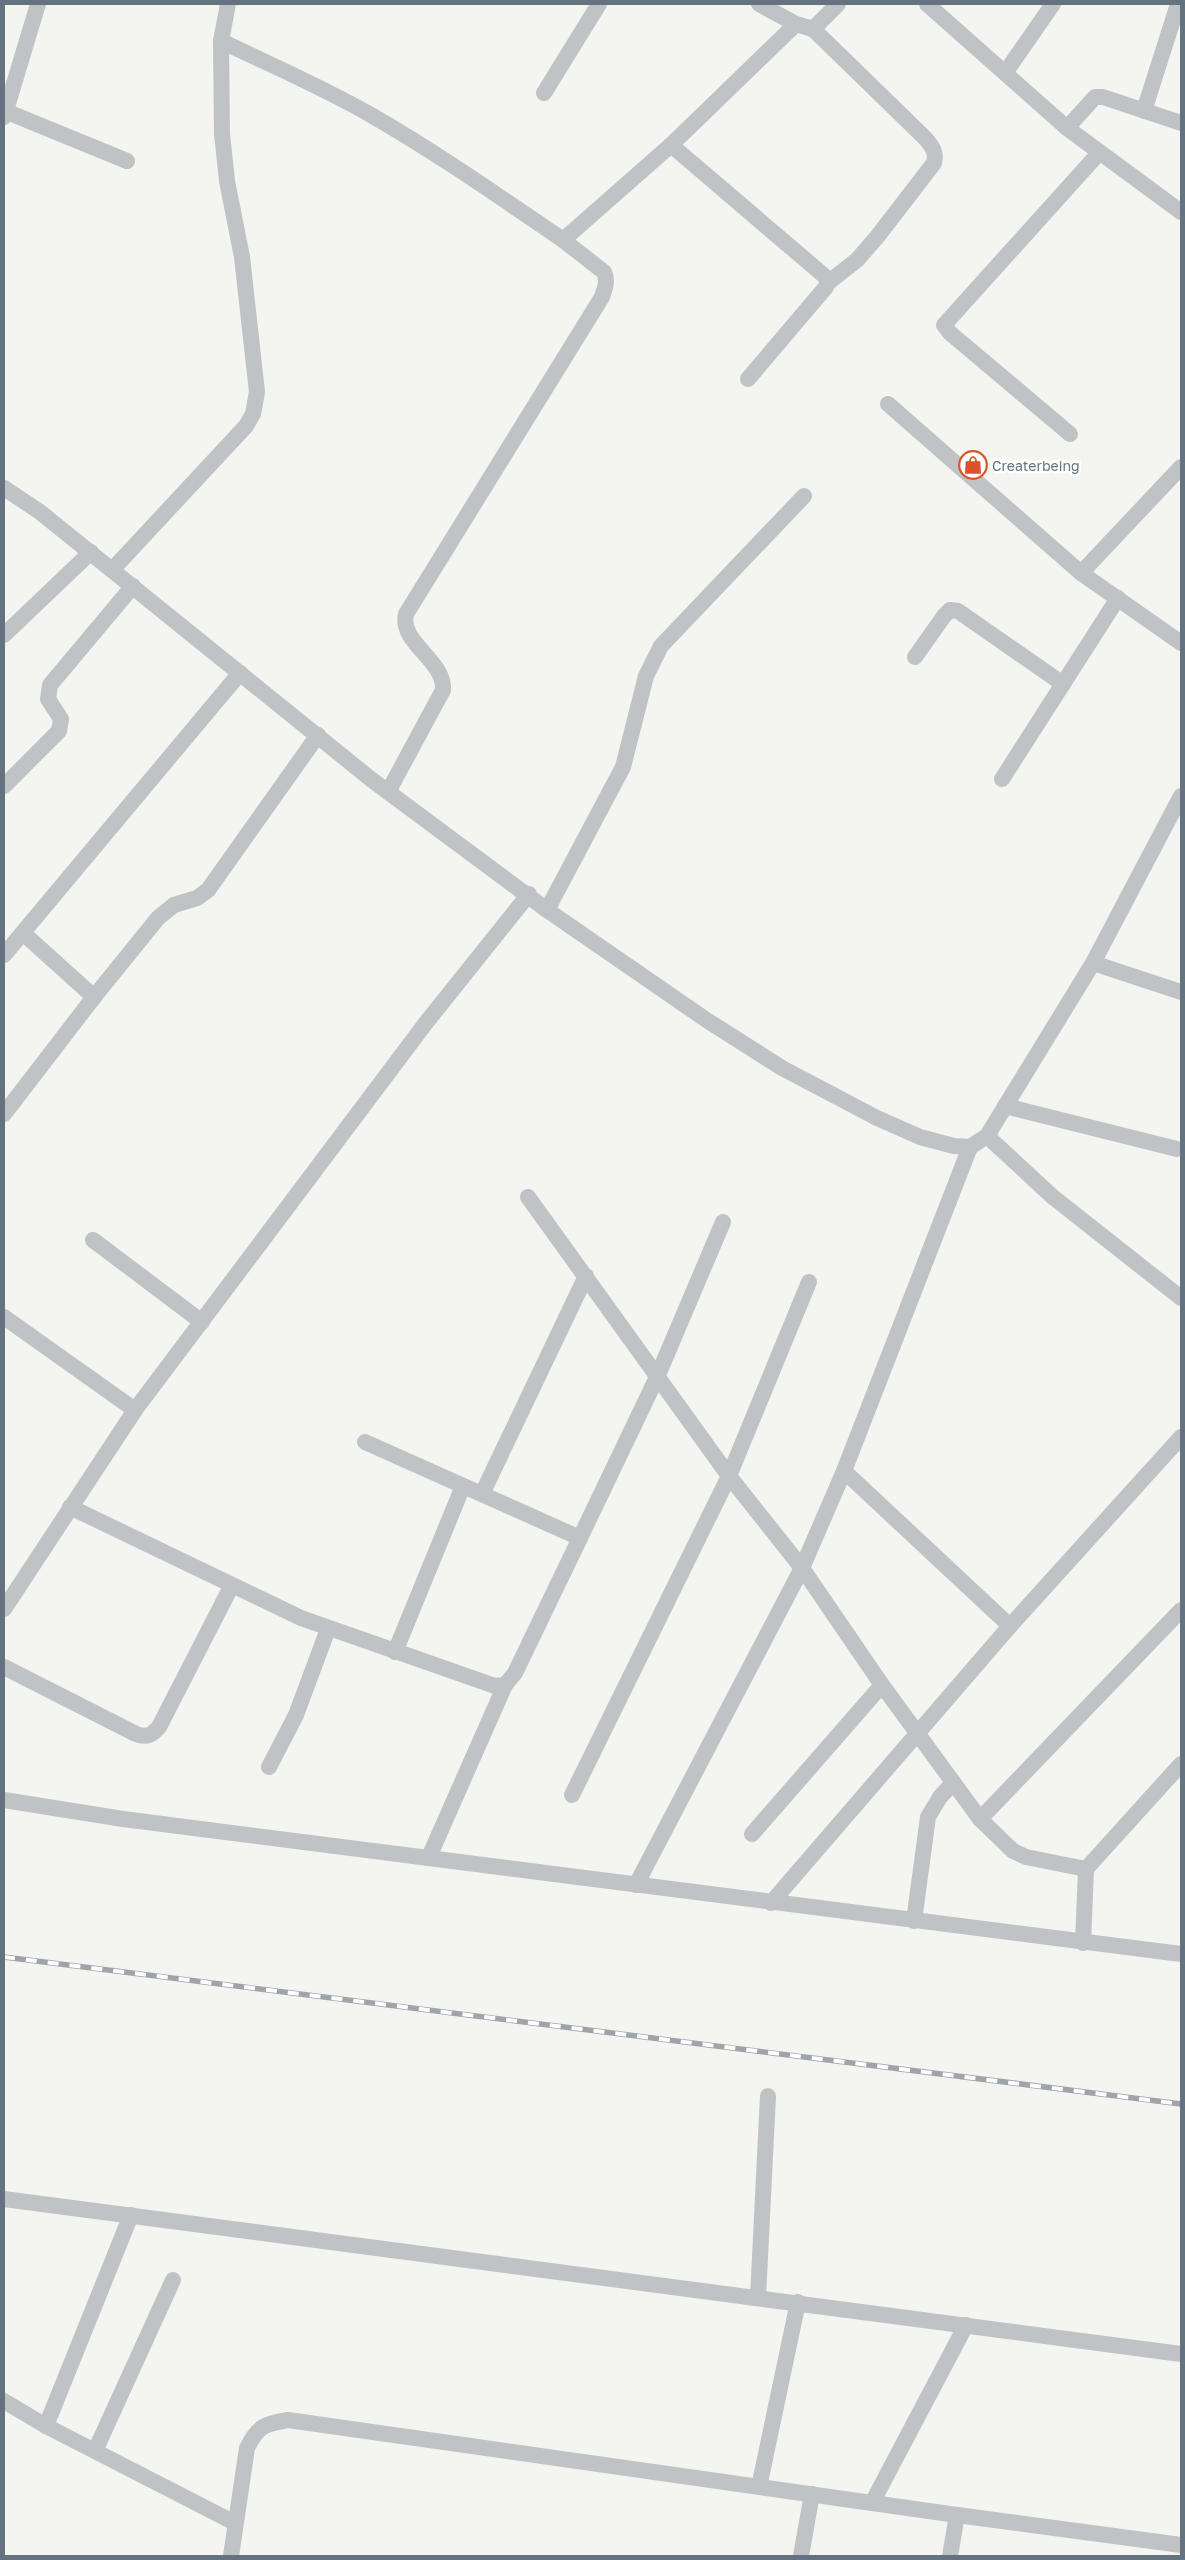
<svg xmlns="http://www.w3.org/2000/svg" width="1185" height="2560" viewBox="0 0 1185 2560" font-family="'Golos Text',sans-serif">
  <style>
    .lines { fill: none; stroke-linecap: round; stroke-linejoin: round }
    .street { stroke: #bfc3c6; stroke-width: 16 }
    .rail-casing { stroke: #9ea4a9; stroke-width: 5.5 }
    .rail { stroke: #fff; stroke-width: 4; stroke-dasharray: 11; stroke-linecap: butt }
    .labels { text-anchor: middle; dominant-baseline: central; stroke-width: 5; stroke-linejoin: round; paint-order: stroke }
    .poi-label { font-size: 14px; fill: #64737f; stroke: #fff; text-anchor: start }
  </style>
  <rect width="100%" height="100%" fill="#f4f4f0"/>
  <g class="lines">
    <!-- street -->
    <g class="street">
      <polyline points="759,4 796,24 813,29 838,4"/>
      <polyline points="927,4 1067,128 1181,212"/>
      <path d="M813 29 926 139C932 147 937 152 934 163L877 237 857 260 829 282"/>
      <path d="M221 41C271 65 322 87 371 115 437 153 500 197 563 240L671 145 796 24"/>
      <polyline points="1005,73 1053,4"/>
      <polyline points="544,93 599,4"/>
      <polyline points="5,111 127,161"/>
      <polyline points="1144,111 1178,4"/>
      <polyline points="4,117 38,4"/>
      <polyline points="1067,128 1095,97 1103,97 1181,123"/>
      <polyline points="671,145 828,279 826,287 748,379"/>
      <polyline points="888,404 1081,573 1181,643"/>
      <polyline points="1070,434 950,333 944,325 1099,153"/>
      <polyline points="4,488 40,512 372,780 547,910 708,1021 782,1068 877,1118 920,1137 954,1146 970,1147 987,1136 1093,963 1181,796"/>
      <polyline points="112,570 246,426 253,414 257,392 242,257 227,181 222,134 221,41 228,4"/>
      <polyline points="1081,573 1181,467"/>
      <polyline points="4,635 91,552"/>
      <polyline points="915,657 944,616 950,610 958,611 1063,684"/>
      <polyline points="1002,779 1118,598"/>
      <polyline points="4,786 59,731 61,719 48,699 50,685 133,586"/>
      <path d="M388 792 443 690C445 660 399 643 406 614L602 297C605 288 608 281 604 272L563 240"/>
      <polyline points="547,910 623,767 646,676 661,646 804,496"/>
      <polyline points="23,933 94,997"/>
      <polyline points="4,955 240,673"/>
      <polyline points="1093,963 1181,992"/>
      <polyline points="1005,1106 1177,1149"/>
      <polyline points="4,1114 94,997 158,918 174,905 197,898 208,890 318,735"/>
      <polyline points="987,1136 1053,1197 1181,1298"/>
      <polyline points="528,1197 729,1476 802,1568 882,1685 980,1819 1013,1851 1026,1857 1086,1869 1083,1943"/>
      <polyline points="93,1240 202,1322"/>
      <polyline points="4,1317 135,1410"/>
      <polyline points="365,1442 580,1538 658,1375 723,1222"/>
      <polyline points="844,1471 1010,1626"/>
      <polyline points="482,1494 586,1276"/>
      <polyline points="70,1507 301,1618 495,1686 505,1685 515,1673 580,1538"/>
      <polyline points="4,1609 135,1410 425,1024 529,894"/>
      <polyline points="395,1652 463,1486"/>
      <path d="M4 1667 136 1734C147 1738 152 1735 159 1727L232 1585"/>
      <polyline points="269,1767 296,1715 328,1629"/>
      <polyline points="572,1795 729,1476 809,1282"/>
      <polyline points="4,1800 123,1819 1181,1954"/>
      <polyline points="980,1819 1181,1610"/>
      <polyline points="752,1834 882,1685"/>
      <polyline points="429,1857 505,1685"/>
      <polyline points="1086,1869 1181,1764"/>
      <polyline points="636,1885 802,1568 844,1471 970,1147"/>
      <polyline points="771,1903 1010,1626 1181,1437"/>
      <polyline points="914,1921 928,1817 940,1797 953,1783"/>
      <polyline points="4,2199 1181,2354"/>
      <polyline points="758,2297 768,2096"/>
      <polyline points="4,2401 46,2426 235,2523"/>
      <polyline points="46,2426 131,2215"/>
      <polyline points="95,2451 173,2280"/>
      <polyline points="759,2487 798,2302"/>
      <polyline points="872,2503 966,2325"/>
      <polyline points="957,2515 1181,2545"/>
      <path d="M231 2556 247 2448C258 2426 264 2424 288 2420L957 2515 950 2556"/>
      <polyline points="801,2556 812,2494"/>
    </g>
    <defs>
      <polyline id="rail" points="4,1957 1181,2104"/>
    </defs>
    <!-- rail casing -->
    <use href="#rail" class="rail-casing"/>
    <!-- rail -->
    <use href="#rail" class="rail"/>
  </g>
  <!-- icons -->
  <defs>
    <symbol id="shop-ring" viewBox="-11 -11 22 22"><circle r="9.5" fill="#fff" stroke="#da532a" stroke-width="1.5"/><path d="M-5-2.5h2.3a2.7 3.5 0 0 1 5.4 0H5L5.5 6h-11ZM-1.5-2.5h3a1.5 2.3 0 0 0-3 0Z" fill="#da532a"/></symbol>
  </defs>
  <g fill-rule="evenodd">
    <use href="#shop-ring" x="957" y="449" width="32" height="32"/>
  </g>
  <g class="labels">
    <!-- poi labels -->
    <g class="poi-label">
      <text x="992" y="465">Createrbeing</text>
    </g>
  </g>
  <!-- border -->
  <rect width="1185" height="2560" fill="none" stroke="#64737f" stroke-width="10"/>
</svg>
